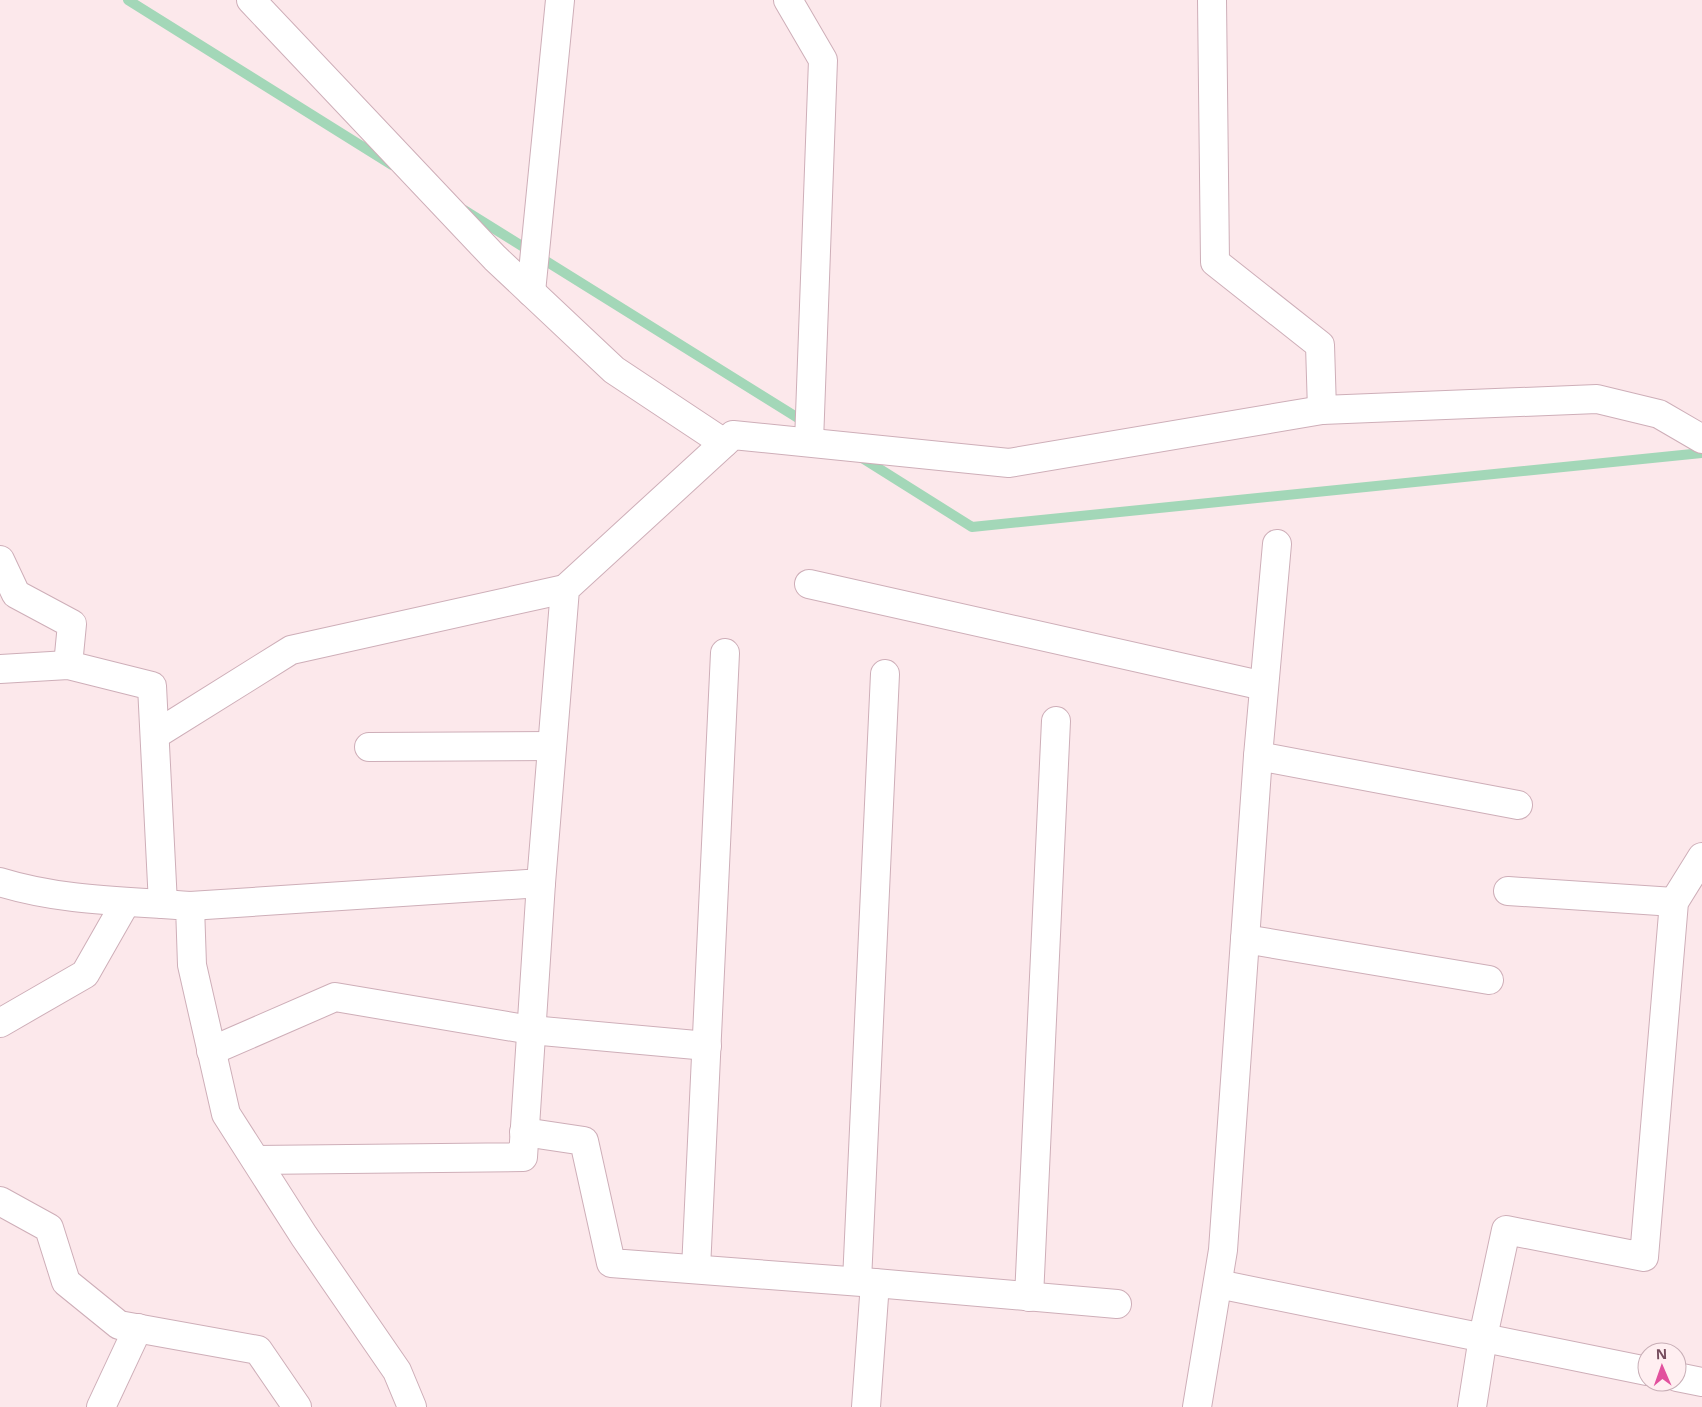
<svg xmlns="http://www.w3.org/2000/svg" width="1702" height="1407" viewBox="0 0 1702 1407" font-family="'Open Sans',sans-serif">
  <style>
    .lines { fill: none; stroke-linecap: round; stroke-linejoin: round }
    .stream { stroke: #a3d7b8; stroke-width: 10 }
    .minor-casing { stroke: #ceaeb8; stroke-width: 30 }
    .minor { stroke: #fff; stroke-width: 28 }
  </style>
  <rect width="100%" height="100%" fill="#fce8eb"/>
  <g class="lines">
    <!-- stream -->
    <g class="stream">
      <polyline points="128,0 392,165"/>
      <polyline points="464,210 806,423"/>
      <polyline points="859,456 972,527 1702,453"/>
    </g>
    <defs>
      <g id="minor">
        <polyline points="251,0 495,258 614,370 724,443"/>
        <polyline points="788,0 823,60 809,442"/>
        <polyline points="1212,0 1215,262 1320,345 1322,410"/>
        <polyline points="531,292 560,0"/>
        <polyline points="0,560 16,594 72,624 68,665"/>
        <polyline points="809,584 1264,686"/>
        <polyline points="0,669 68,665 152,686 163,904"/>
        <polyline points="155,735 291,650 565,589"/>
        <polyline points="369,747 552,746"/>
        <polyline points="1258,756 1518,805"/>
        <path d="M0 882C61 901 127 901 190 906L192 965 226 1114 304 1236 397 1371 412 1407"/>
        <polyline points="1508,891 1674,902"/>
        <polyline points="190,906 541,883 565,589 733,435 1009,463 1322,410 1597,399 1659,414 1702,439"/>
        <polyline points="1245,939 1489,980"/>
        <polyline points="0,1023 85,974 126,902"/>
        <polyline points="211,1051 335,997 531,1030 707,1046"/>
        <polyline points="524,1132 584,1141 611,1263 875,1283 1117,1304"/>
        <polyline points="256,1160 523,1157 541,883"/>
        <polyline points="0,1201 49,1228 66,1282 119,1325 258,1350 297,1407"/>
        <polyline points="696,1269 725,653"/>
        <polyline points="857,1281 885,674"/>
        <polyline points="1218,1284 1647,1371"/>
        <polyline points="1029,1297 1056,721"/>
        <polyline points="1677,1377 1702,1382"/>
        <polyline points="101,1407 138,1328"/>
        <polyline points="866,1407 875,1283"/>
        <polyline points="1197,1407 1223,1250 1258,756 1277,544"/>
        <polyline points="1472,1407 1483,1337 1506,1230 1644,1257 1674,902 1702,857"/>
      </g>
    </defs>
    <!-- minor casing -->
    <use href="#minor" class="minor-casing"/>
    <!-- minor -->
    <use href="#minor" class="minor"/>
  </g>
  <!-- north arrow -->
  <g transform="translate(1662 1367) rotate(358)"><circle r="24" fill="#ffeff1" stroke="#c8aeb6"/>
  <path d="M0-4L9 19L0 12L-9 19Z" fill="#e2519e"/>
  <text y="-8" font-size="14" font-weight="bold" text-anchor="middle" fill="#764c5d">N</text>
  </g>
</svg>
